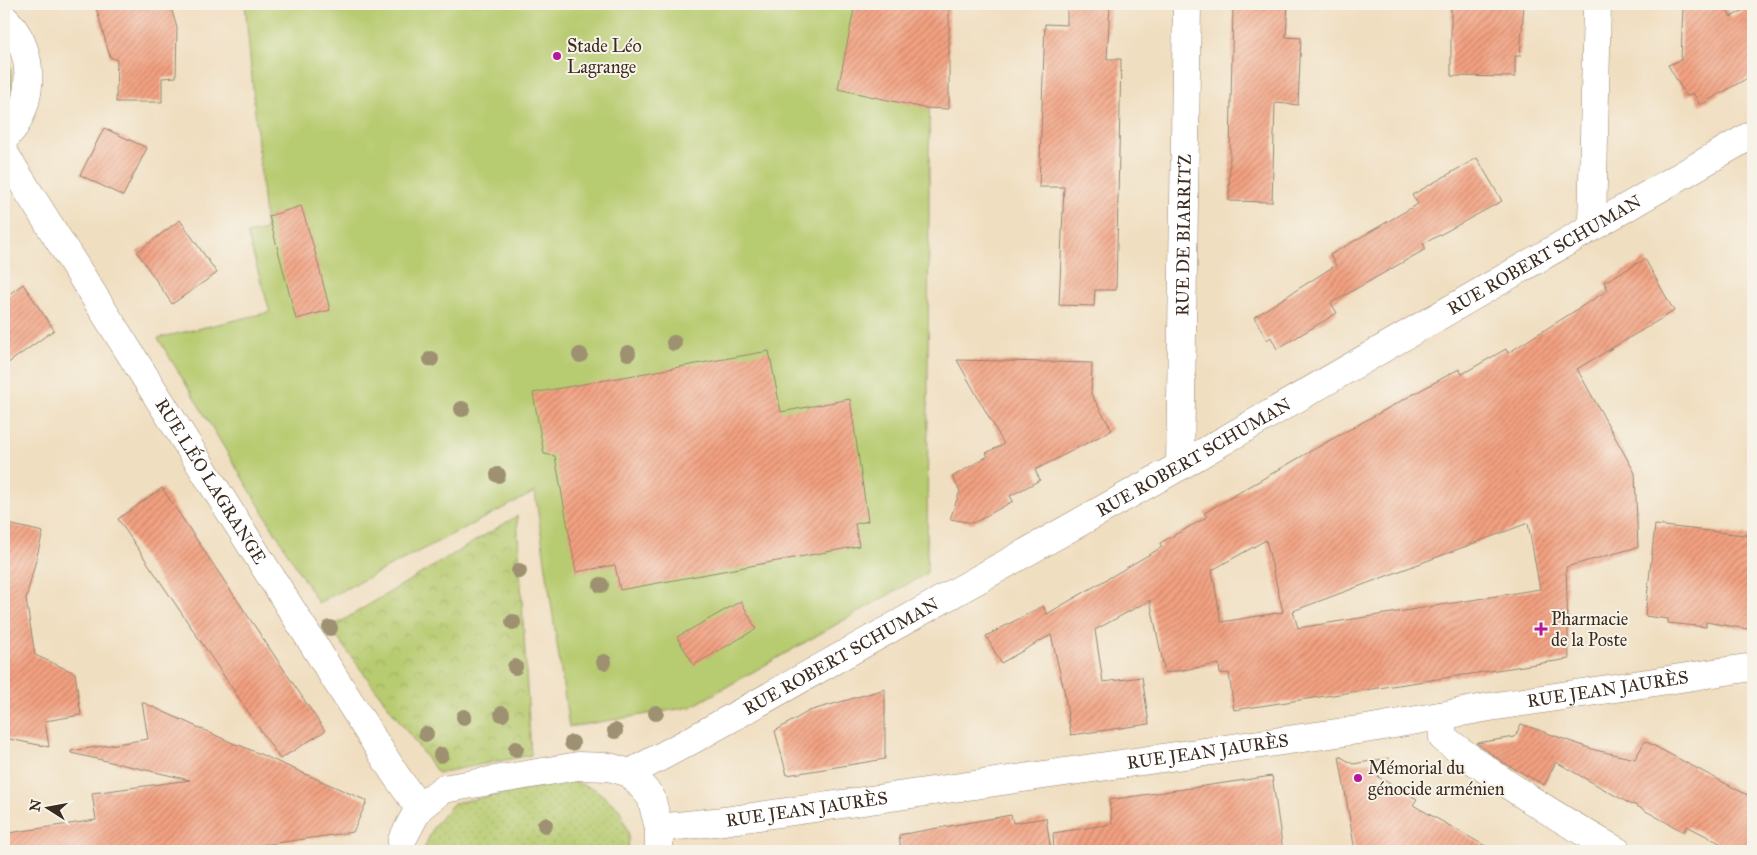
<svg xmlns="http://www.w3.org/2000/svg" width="1757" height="855" viewBox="0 0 1757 855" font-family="'IM FELL Great Primer',serif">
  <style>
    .grass { fill: url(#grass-dots); stroke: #797a46 }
    .park { fill: url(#park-crowns); stroke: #797a46 }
    .pitch { fill: #b7cb6f; stroke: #797a46 }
    .building { fill: url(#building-hatch); fill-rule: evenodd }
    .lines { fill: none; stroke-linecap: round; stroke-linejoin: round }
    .minor-casing { stroke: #96846f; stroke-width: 29 }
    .tertiary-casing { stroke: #96846f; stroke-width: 29 }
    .minor { stroke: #fff; stroke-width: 28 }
    .tertiary { stroke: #fff; stroke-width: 28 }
    .tree { fill: #9e9172 }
    .poi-dot { fill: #b5179e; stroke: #f7f3e8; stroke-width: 2 }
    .labels { text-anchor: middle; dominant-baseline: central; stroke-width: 4; stroke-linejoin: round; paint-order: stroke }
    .poi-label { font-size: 18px; fill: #3b2a1e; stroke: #f7f3e8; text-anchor: start }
    .street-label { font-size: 18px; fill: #3b2a1e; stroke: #f7f3e8 }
  </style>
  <defs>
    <pattern id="grass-dots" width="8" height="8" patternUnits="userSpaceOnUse" patternTransform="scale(1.25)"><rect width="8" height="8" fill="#b7cb6f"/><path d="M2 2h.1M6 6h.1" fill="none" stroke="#9eae60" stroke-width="1.8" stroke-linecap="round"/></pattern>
    <pattern id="park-crowns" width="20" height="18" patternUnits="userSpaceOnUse" patternTransform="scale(1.25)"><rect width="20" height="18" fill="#b7cb6f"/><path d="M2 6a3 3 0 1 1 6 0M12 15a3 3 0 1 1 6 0" fill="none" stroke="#9eae60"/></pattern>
    <pattern id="building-hatch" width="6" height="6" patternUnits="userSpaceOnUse" patternTransform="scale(1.25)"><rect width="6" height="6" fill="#f3a181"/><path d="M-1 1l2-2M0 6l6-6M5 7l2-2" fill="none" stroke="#c68369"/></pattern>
  </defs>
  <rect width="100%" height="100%" fill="#f7f3e8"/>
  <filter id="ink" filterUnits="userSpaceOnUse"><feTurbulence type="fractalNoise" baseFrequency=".02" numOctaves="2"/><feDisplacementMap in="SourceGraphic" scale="10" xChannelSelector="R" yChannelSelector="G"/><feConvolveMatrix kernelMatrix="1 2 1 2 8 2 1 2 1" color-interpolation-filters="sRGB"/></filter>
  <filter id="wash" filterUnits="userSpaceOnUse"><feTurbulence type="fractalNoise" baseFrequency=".0096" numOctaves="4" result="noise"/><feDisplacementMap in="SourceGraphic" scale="20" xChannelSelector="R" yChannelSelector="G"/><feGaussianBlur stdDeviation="1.12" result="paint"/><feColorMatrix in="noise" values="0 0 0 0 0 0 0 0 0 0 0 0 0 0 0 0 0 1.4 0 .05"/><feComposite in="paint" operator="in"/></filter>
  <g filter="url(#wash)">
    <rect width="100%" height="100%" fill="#f0dec0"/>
    <!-- grass -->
    <g class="grass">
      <path d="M4 52C16 73 14 96 4 117Z"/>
      <polygon points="570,781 595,789 620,810 629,835 628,851 423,851 434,826 454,803"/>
    </g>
    <!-- park -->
    <polygon class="park" points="517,516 531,755 438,773 330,628"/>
    <!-- pitch -->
    <polygon class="pitch" points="245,4 930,4 927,573 691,707 569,727 535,492 318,603 158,338 270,312 247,234 266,230"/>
    <g id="blocks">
      <!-- building -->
      <g class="building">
        <polygon points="95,4 170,4 177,28 176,77 162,78 162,102 116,102 117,60 110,57"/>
        <polygon points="855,4 944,4 944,7 949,7 949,109 924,108 838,89"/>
        <polygon points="1067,4 1110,4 1107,59 1121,59 1116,290 1095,290 1094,306 1059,305 1064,187 1039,187 1045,24 1067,25"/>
        <polygon points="1233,4 1288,4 1286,37 1301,38 1298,105 1275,103 1272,202 1229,201"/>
        <polygon points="1477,4 1524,4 1520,56 1515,56 1515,77 1451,76 1451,6 1477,5"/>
        <polygon points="1683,4 1724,4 1731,17 1753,5 1753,75 1700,105 1693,93 1686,96 1668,65 1681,60"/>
        <polygon points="104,128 147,148 123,196 80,175"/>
        <polygon points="1477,158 1502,201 1423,244 1426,249 1331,303 1337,313 1277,349 1271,337 1267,340 1254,317 1336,265 1330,255 1418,204 1412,195"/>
        <polygon points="301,206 314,248 330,310 296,319 269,216"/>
        <polygon points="180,220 217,273 172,304 137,252"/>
        <path d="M1645 259 1674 311 1577 369 1635 473 1638 547 1566 567 1569 659 1234 710 1229 673 1220 674 1219 664 1165 673 1150 600 1095 630 1103 682 1142 677 1149 724 1071 735 1064 690 1051 635 1001 663 986 636 1043 606 1047 614 1162 547 1160 543 1207 517 1204 513 1316 448 1459 369 1462 374 1506 349 1508 353 1608 290 1604 282ZM1528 523 1540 589 1298 628 1293 611ZM1266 540 1283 612 1221 622 1212 570Z"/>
        <polygon points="23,284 54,330 4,366 4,298"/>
        <polygon points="769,351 781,412 850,399 868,521 855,524 859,546 620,590 615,565 576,572 555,456 544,454 533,393"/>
        <polygon points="957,360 1092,363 1091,394 1112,430 1035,470 1040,480 1010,496 1013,501 979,520 973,523 950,519 960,491 952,477 988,456 986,453 1004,444"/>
        <polygon points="162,488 325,731 280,759 118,519"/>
        <polygon points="4,523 43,532 26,599 35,655 75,673 81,715 45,721 49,747 4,738"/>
        <polygon points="1655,525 1753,536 1753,630 1706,622 1706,627 1668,623 1668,619 1645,616"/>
        <polygon points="741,601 756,629 694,665 677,637"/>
        <polygon points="885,689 885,759 787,775 775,731 809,711"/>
        <polygon points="142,702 237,745 237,744 367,801 353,832 221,851 10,851 9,833 96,820 92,793 190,780 71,753 71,751 148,739"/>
        <polygon points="1521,724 1595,750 1635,759 1645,741 1753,798 1753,851 1735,851 1687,826 1684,832 1633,804 1632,805 1556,762 1544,785 1506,764 1476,743 1515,737"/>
        <polygon points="1339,756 1353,764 1389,758 1378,777 1417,799 1413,805 1494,851 1355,851"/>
        <polygon points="1272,776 1283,851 1054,851 1053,833 1112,824 1109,800"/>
        <polygon points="1011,815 1013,823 1046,818 1051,851 901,851 899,835"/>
      </g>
    </g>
  </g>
  <g filter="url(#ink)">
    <use href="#blocks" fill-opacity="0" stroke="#96846f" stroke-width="1"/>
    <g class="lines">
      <defs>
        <g id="minor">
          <path d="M4 18C33 46 35 90 16 124 13 129 8 134 4 139"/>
          <path id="s1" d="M4 153 395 774 419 808"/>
          <polyline points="1592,226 1597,4"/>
          <path id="s2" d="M1180 466 1187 4"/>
          <path d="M1441 716 1443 738C1498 780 1557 818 1617 851"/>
          <path id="s3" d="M630 773 692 740 1180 466 1753 134"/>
          <path id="s4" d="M659 828 724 821 1372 728 1490 707 1753 667"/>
        </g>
        <polyline id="tertiary" points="401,851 402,840 419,808 443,789 578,766 609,767 630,773 651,797 659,828 659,851"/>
      </defs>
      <!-- minor casing -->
      <use href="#minor" class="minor-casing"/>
      <!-- tertiary casing -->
      <use href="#tertiary" class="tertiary-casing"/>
      <!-- minor -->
      <use href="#minor" class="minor"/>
      <!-- tertiary -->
      <use href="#tertiary" class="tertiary"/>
    </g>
    <!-- trees -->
    <g class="tree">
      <circle cx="674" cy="343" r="8"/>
      <circle cx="628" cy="353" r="8"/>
      <circle cx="580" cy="355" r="8"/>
      <circle cx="431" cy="359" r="8"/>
      <circle cx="462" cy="409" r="8"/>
      <circle cx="498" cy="475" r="8"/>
      <circle cx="519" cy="571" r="8"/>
      <circle cx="601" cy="585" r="8"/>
      <circle cx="513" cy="622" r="8"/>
      <circle cx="330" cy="628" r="8"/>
      <circle cx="604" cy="662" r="8"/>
      <circle cx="515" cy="667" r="8"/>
      <circle cx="656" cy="713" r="8"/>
      <circle cx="502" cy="714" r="8"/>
      <circle cx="464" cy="717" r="8"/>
      <circle cx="615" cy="731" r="8"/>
      <circle cx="426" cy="734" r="8"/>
      <circle cx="572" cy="743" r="8"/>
      <circle cx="516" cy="749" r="8"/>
      <circle cx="441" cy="755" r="8"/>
      <circle cx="545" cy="825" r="8"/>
    </g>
  </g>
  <!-- markers -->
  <g class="poi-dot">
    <circle cx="557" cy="56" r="5"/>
    <path d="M1538.5 621.5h5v5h5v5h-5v5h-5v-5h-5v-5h5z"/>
    <circle cx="1358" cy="778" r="5"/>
  </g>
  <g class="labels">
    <!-- poi labels -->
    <g class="poi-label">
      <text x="567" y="46">Stade Léo<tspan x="567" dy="21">Lagrange</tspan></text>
      <text x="1551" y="619">Pharmacie<tspan x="1551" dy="21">de la Poste</tspan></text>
      <text x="1368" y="768">Mémorial du<tspan x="1368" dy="21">génocide arménien</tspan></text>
    </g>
    <!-- street labels -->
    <g class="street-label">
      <text stroke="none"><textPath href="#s2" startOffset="231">RUE DE BIARRITZ</textPath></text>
      <text stroke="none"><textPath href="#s3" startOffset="1051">RUE ROBERT SCHUMAN</textPath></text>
      <text stroke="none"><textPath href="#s3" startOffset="646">RUE ROBERT SCHUMAN</textPath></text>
      <text stroke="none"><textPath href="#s1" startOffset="388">RUE LÉO LAGRANGE</textPath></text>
      <text stroke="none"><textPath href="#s3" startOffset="241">RUE ROBERT SCHUMAN</textPath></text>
      <text stroke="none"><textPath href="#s4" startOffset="959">RUE JEAN JAURÈS</textPath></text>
      <text stroke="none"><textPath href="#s4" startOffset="554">RUE JEAN JAURÈS</textPath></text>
      <text stroke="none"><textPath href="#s4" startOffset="149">RUE JEAN JAURÈS</textPath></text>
    </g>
  </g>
  <!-- margin -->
  <rect width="1757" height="855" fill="none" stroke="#f7f3e8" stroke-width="20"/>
  <!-- north arrow -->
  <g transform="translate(48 808) rotate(281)" stroke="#f7f3e8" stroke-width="4" paint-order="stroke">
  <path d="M0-4L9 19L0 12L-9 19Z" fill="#3b2a1e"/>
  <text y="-8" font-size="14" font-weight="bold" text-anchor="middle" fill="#3b2a1e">N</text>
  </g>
</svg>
